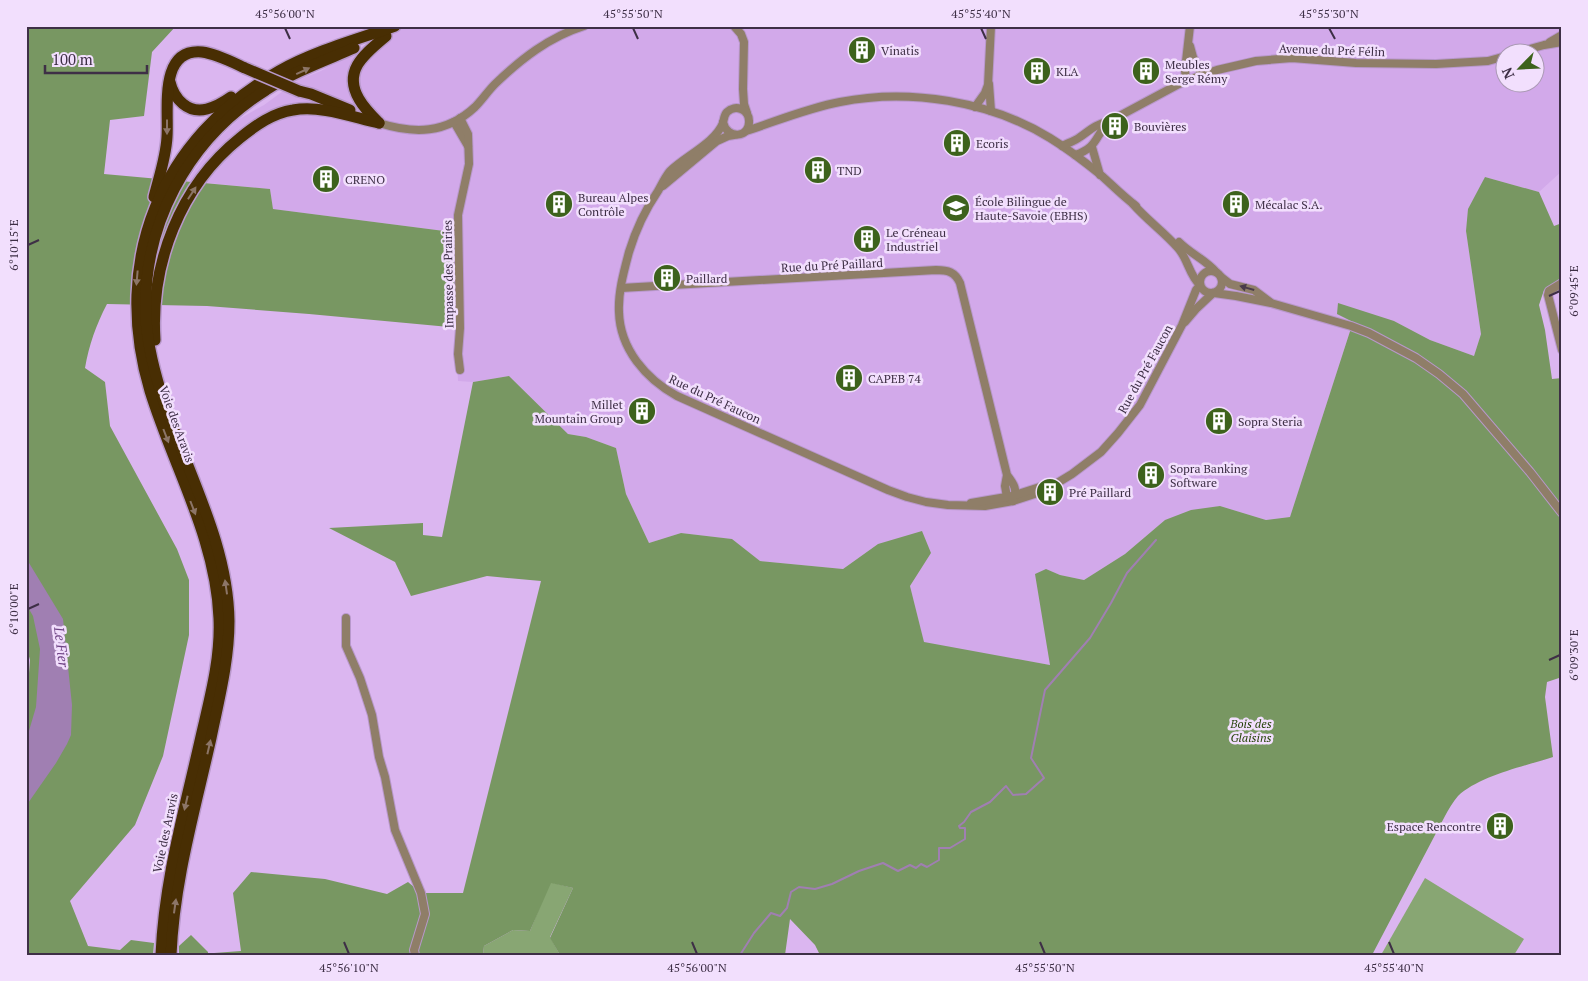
<svg xmlns="http://www.w3.org/2000/svg" width="1588" height="981" viewBox="0 0 1588 981" font-family="'PT Serif',serif">
  <style>
    .built { fill: #d2a9ea; fill-rule: evenodd }
    .green { fill: #88a673 }
    .forest { fill: #789762 }
    .water { fill: #a07fb2 }
    .lines { fill: none; stroke-linecap: round; stroke-linejoin: round }
    .stream { stroke: #a07fb2; stroke-width: 2 }
    .minor-casing { stroke: #b898cb; stroke-width: 10 }
    .highway-casing { stroke: #b898cb; stroke-width: 14 }
    .minor { stroke: #8f7e68; stroke-width: 8 }
    .highway { stroke: #482e03; stroke-width: 11 }
    .highway-bridge-casing { stroke: #b898cb; stroke-width: 14; stroke-linecap: butt }
    .highway-bridge { stroke: #482e03; stroke-width: 11 }
    .oneway { fill: #8c7567 }
    .oneway2 { fill: #4a3b4b }
    .ticks { fill: none; stroke: #3e2f46; stroke-width: 2 }
    .labels { text-anchor: middle; dominant-baseline: central; stroke-width: 5; stroke-linejoin: round; paint-order: stroke }
    .poi-label { font-size: 12px; fill: #3e2f46; stroke: #f2dffd; text-anchor: start }
    .street-label { font-size: 12px; fill: #3e2f46; stroke: #f2dffd }
    .park-label { font-size: 12px; font-style: italic; fill: #264409; stroke: #f2dffd }
    .water-label { font-size: 14px; font-style: italic; fill: #6e4284; stroke: #f2dffd }
    .neatline { fill: none; stroke: #3e2f46; stroke-width: 2 }
    .ticks-label { font-size: 12px; text-anchor: middle; fill: #3e2f46 }
  </style>
  <rect width="100%" height="100%" fill="#dbb6f0"/>
  <!-- built -->
  <path class="built" d="M406 26H1562V171L1539 192 1485 177 1466 231 1481 334 1474 356 1430 340 1394 321 1353 322 1290 517 1266 520 1220 506 1165 520 1125 554 1084 580 1060 575 1047 570 1050 665 924 643 910 586 931 553 878 544 843 569 760 561 731 539 681 533 649 543 626 494 616 448 586 437 568 434 509 376 473 382 458 381 452 232 273 209 270 189 187 181 216 141 239 119 264 105 298 80 321 71 372 41ZM1506 52H1536V82H1506Z"/>
  <!-- green -->
  <g class="green">
    <polygon points="1425,878 1524,939 1514,955 1381,955"/>
    <polygon points="550,882 573,888 550,937 560,955 483,955 484,946 513,930 530,931"/>
  </g>
  <!-- forest -->
  <g class="forest">
    <path d="M26 26H176L152 52 144 116 110 120 104 174 270 189 273 209 452 232 460 328 309 314 207 306 107 304C96 325 89 345 85 368L105 382 110 426 177 549 189 580V635L163 756 135 825 70 901 88 946 120 950 131 940 154 943 153 955H26V712L30 660 26 646Z"/>
    <path d="M1485 177 1539 192 1554 226 1562 223V280L1544 290 1539 305 1545 330 1552 379 1562 378V677L1547 682 1545 697 1553 757C1525 766 1479 776 1458 796 1453 802 1448 810 1445 816L1372 955H820L815 945 790 919 785 955H560L550 938 573 888 551 883 530 931 513 930 484 946 483 955H214V953L241 951 233 893 251 872 325 879 387 894 408 882 421 893H463L541 581 487 576 411 596 395 562 329 528 423 523V535L442 537 473 382 509 376 568 434 586 437 616 448 626 494 649 543 681 533 732 539 760 561 843 569 878 544 922 531 931 553 910 586 924 642 1050 665 1035 574 1046 569 1060 575 1084 580 1125 554 1165 520 1191 510 1220 506 1266 520 1290 517 1353 322 1337 314 1338 303 1394 321 1430 340 1474 356 1481 334 1466 231 1468 209Z"/>
    <polygon points="191,935 208,952 208,955 179,955 179,946"/>
  </g>
  <!-- water -->
  <polygon class="water" points="26,558 63,619 72,705 71,735 67,744 56,763 26,806 26,741 36,707 40,649 33,616 26,604"/>
  <g class="lines">
    <!-- stream -->
    <polyline class="stream" points="740,955 754,933 771,913 780,916 787,908 791,892 799,887 815,889 832,884 859,871 883,863 898,871 910,865 916,868 921,864 927,867 939,860 939,848 950,848 965,839 965,828 960,828 959,826 964,822 971,812 990,802 1006,786 1013,795 1026,794 1044,778 1031,758 1045,690 1090,638 1111,603 1127,573 1156,540"/>
    <defs>
      <g id="minor">
        <polyline points="734,26 741,34 744,42 743,89 744,104 747,113"/>
        <polyline points="1550,42 1562,35"/>
        <polyline points="1190,46 1193,57 1202,75"/>
        <polyline points="1519,52 1544,45 1562,42"/>
        <polyline points="1186,82 1185,70 1190,26"/>
        <polyline points="989,84 991,111"/>
        <polyline points="975,107 985,93 988,85 991,26"/>
        <polyline points="454,122 468,146"/>
        <path d="M723 122C727 140 750 138 749 121 749 109 735 104 727 112 724 115 724 119 723 123 715 143 685 156 670 171 665 177 662 184 658 191 645 210 636 229 629 252 624 271 618 292 619 312 620 349 646 379 677 396L888 490 907 497 926 502 948 505 985 506 1013 501 1044 491 1072 474 1101 452 1118 433 1140 405 1182 325 1196 290 1200 285C1189 275 1188 259 1178 248 1164 232 1147 220 1133 204"/>
        <path d="M379 123C414 134 446 134 475 107 482 100 488 91 495 84 521 59 549 37 584 26"/>
        <path d="M746 131C777 121 808 108 840 102 909 88 990 101 1050 138 1068 149 1085 162 1102 176 1113 186 1124 197 1136 206"/>
        <path d="M1062 146C1068 143 1075 141 1080 137 1090 130 1096 124 1108 122"/>
        <polyline points="1092,147 1100,175"/>
        <path d="M1075 155C1099 147 1094 136 1110 121L1179 84 1202 75 1217 70 1256 61 1292 58 1356 63 1436 64 1488 61 1506 56"/>
        <polyline points="663,186 717,141 728,136 734,135"/>
        <path d="M1179 242C1191 254 1206 260 1216 272"/>
        <circle cx="1211" cy="282" r="11"/>
        <polyline points="1221,277 1230,284 1254,290 1270,302"/>
        <path d="M621 288 936 270C948 270 955 272 960 283L1007 475C1014 484 1018 490 1013 501L1007 497 1005 486 1007 475"/>
        <polyline points="1214,293 1236,296 1271,303 1351,326 1369,333 1416,358 1439,374 1463,394 1530,472 1562,513"/>
        <polyline points="1185,322 1197,308 1213,293"/>
        <polyline points="1562,350 1548,295 1549,291 1562,283"/>
        <polyline points="460,370 458,354 460,328 458,215 469,164 468,134 460,118"/>
        <polyline points="971,503 1012,496 1052,483"/>
        <polyline points="346,618 346,646 360,678 372,715 379,757 385,777 395,830 421,893 425,914 414,950 415,955"/>
      </g>
      <g id="highway">
        <path d="M170 82C174 99 188 114 207 109 215 107 224 102 231 97"/>
        <polyline points="299,91 311,94 350,110"/>
        <path d="M379 123C372 116 364 108 359 99 342 70 366 53 386 36"/>
        <path d="M154 197C159 177 166 157 167 137 169 110 158 48 202 52 217 54 232 62 245 68"/>
        <path d="M155 340C150 264 180 186 240 138 256 125 273 113 293 110 321 105 352 117 379 123"/>
        <path d="M161 955C164 882 184 812 200 741 209 701 221 660 219 618 216 538 173 466 150 391 111 260 160 139 279 71 314 51 356 40 395 26"/>
        <path d="M171 955C174 881 195 810 211 738 219 699 229 661 229 621 228 545 189 476 165 405 156 378 148 349 146 320 141 226 187 140 266 90 293 72 324 61 354 48"/>
      </g>
    </defs>
    <!-- minor casing -->
    <use href="#minor" class="minor-casing"/>
    <!-- highway casing -->
    <use href="#highway" class="highway-casing"/>
    <!-- minor -->
    <use href="#minor" class="minor"/>
    <!-- highway -->
    <use href="#highway" class="highway"/>
    <defs>
      <polyline id="highway-bridge" points="245,68 299,91"/>
    </defs>
    <!-- highway-bridge casing -->
    <use href="#highway-bridge" class="highway-bridge-casing"/>
    <!-- highway-bridge -->
    <use href="#highway-bridge" class="highway-bridge"/>
  </g>
  <!-- one-way arrows -->
  <defs><path id="oneway-solid" d="M-6-.8H1V-3.2L6.5 0L1 3.2V.8H-6Z" transform="scale(1.25)"/></defs>
  <g class="oneway">
    <use href="#oneway-solid" transform="translate(303 71) rotate(-25)"/>
    <use href="#oneway-solid" transform="translate(167 127) rotate(90)"/>
    <use href="#oneway-solid" transform="translate(192 193) rotate(-57)"/>
    <use href="#oneway-solid" transform="translate(137 278) rotate(95)"/>
    <use href="#oneway-solid" transform="translate(166 436) rotate(69)"/>
    <use href="#oneway-solid" transform="translate(193 508) rotate(69)"/>
    <use href="#oneway-solid" transform="translate(226 587) rotate(-98)"/>
    <use href="#oneway-solid" transform="translate(209 747) rotate(-77)"/>
    <use href="#oneway-solid" transform="translate(186 803) rotate(103)"/>
    <use href="#oneway-solid" transform="translate(175 906) rotate(-82)"/>
  </g>
  <use class="oneway2" href="#oneway-solid" transform="translate(1247 288) rotate(-164)"/>
  <!-- ticks -->
  <path class="ticks" d="M285 28 290 39M633 28 638 39M981 28 986 39M1329 28 1335 39M28 245 39 240M1549 296 1560 291M28 609 39 604M1549 660 1560 655M344 942 349 954M692 942 697 954M1040 942 1045 954M1389 942 1394 954"/>
  <!-- icons -->
  <defs>
    <symbol id="building-disc" viewBox="-11 -11 22 22"><circle r="9.5" fill="#3d621c" stroke="#f2dffd"/><path d="M-4-6H4V6H1V3H-1V6H-4ZM-2.5-4.3h1.7v1.8h-1.7ZM.8-4.3h1.7v1.8H.8ZM-2.5-1h1.7V.8h-1.7ZM.8-1h1.7V.8H.8Z" fill="#fff"/></symbol>
    <symbol id="school-disc" viewBox="-11 -11 22 22"><circle r="9.5" fill="#3d621c" stroke="#f2dffd"/><path d="M0-5L7-2L0 1L-7-2ZM-4 1L0 2.5L4 1V4Q0 6-4 4Z" fill="#fff"/></symbol>
  </defs>
  <g fill-rule="evenodd">
    <use href="#building-disc" x="846" y="34" width="32" height="32"/>
    <use href="#building-disc" x="1021" y="55" width="32" height="32"/>
    <use href="#building-disc" x="1130" y="55" width="32" height="32"/>
    <use href="#building-disc" x="1099" y="110" width="32" height="32"/>
    <use href="#building-disc" x="941" y="127" width="32" height="32"/>
    <use href="#building-disc" x="802" y="154" width="32" height="32"/>
    <use href="#building-disc" x="310" y="163" width="32" height="32"/>
    <use href="#building-disc" x="543" y="188" width="32" height="32"/>
    <use href="#building-disc" x="1220" y="188" width="32" height="32"/>
    <use href="#school-disc" x="940" y="192" width="32" height="32"/>
    <use href="#building-disc" x="851" y="223" width="32" height="32"/>
    <use href="#building-disc" x="651" y="262" width="32" height="32"/>
    <use href="#building-disc" x="833" y="362" width="32" height="32"/>
    <use href="#building-disc" x="626" y="395" width="32" height="32"/>
    <use href="#building-disc" x="1203" y="405" width="32" height="32"/>
    <use href="#building-disc" x="1135" y="459" width="32" height="32"/>
    <use href="#building-disc" x="1034" y="476" width="32" height="32"/>
    <use href="#building-disc" x="1484" y="810" width="32" height="32"/>
  </g>
  <g class="labels">
    <!-- poi labels -->
    <g class="poi-label">
      <text x="881" y="50">Vinatis</text>
      <text x="1165" y="64">Meubles<tspan x="1165" dy="14">Serge Rémy</tspan></text>
      <text x="1056" y="71">KLA</text>
      <text x="1134" y="126">Bouvières</text>
      <text x="976" y="143">Ecoris</text>
      <text x="837" y="170">TND</text>
      <text x="345" y="179">CRENO</text>
      <text x="578" y="197">Bureau Alpes<tspan x="578" dy="14">Contrôle</tspan></text>
      <text x="975" y="201">École Bilingue de<tspan x="975" dy="14">Haute-Savoie (EBHS)</tspan></text>
      <text x="1255" y="204">Mécalac S.A.</text>
      <text x="886" y="232">Le Créneau<tspan x="886" dy="14">Industriel</tspan></text>
      <text x="686" y="278">Paillard</text>
      <text x="868" y="378">CAPEB 74</text>
      <text x="623" y="404" text-anchor="end">Millet<tspan x="623" dy="14">Mountain Group</tspan></text>
      <text x="1238" y="421">Sopra Steria</text>
      <text x="1170" y="468">Sopra Banking<tspan x="1170" dy="14">Software</tspan></text>
      <text x="1069" y="492">Pré Paillard</text>
      <text x="1481" y="826" text-anchor="end">Espace Rencontre</text>
    </g>
    <!-- street labels -->
    <g class="street-label">
      <text transform="translate(1332 50) rotate(2)">Avenue du Pré Félin</text>
      <text transform="translate(832 265) rotate(-3)">Rue du Pré Paillard</text>
      <text transform="translate(448 274) rotate(-91)">Impasse des Prairies</text>
      <text transform="translate(1145 369) rotate(-61)">Rue du Pré Faucon</text>
      <text transform="translate(715 399) rotate(25)">Rue du Pré Faucon</text>
      <text transform="translate(177 424) rotate(70)">Voie des Aravis</text>
      <text transform="translate(165 833) rotate(-78)">Voie des Aravis</text>
    </g>
    <!-- park labels -->
    <g class="park-label">
      <text x="1251" y="723">Bois des<tspan x="1251" dy="14">Glaisins</tspan></text>
    </g>
    <!-- water labels -->
    <g class="water-label">
      <text transform="translate(62 647) rotate(83)">Le Fier</text>
    </g>
  </g>
  <!-- border -->
  <rect width="1588" height="981" fill="none" stroke="#f2dffd" stroke-width="55"/>
  <!-- north arrow -->
  <g transform="translate(1520 68) rotate(246)"><circle r="24" fill="#f2dffd" stroke="#aa99b4"/>
  <path d="M0-4L9 19L0 12L-9 19Z" fill="#3d621c"/>
  <text y="-8" font-size="14" font-weight="bold" text-anchor="middle" fill="#3e2f46">N</text>
  </g>
  <!-- scale -->
  <path d="M45 65v8h102v-8" fill="none" stroke="#3e2f46" stroke-width="2.5"/>
  <text x="52" y="65" font-size="15" fill="#3e2f46" stroke="#f2dffd" stroke-width="4" paint-order="stroke">100 m</text>
  <rect x="28" y="28" width="1532" height="926" class="neatline"/>
  <g class="ticks-label">
    <text x="285" y="18">45°56'00"N</text>
    <text x="633" y="18">45°55'50"N</text>
    <text x="981" y="18">45°55'40"N</text>
    <text x="1329" y="18">45°55'30"N</text>
    <text transform="translate(14 245) rotate(-90)" y="4">6°10'15"E</text>
    <text transform="translate(1574 291) rotate(-90)" y="4">6°09'45"E</text>
    <text transform="translate(14 609) rotate(-90)" y="4">6°10'00"E</text>
    <text transform="translate(1574 655) rotate(-90)" y="4">6°09'30"E</text>
    <text x="349" y="972">45°56'10"N</text>
    <text x="697" y="972">45°56'00"N</text>
    <text x="1045" y="972">45°55'50"N</text>
    <text x="1394" y="972">45°55'40"N</text>
  </g>
</svg>
